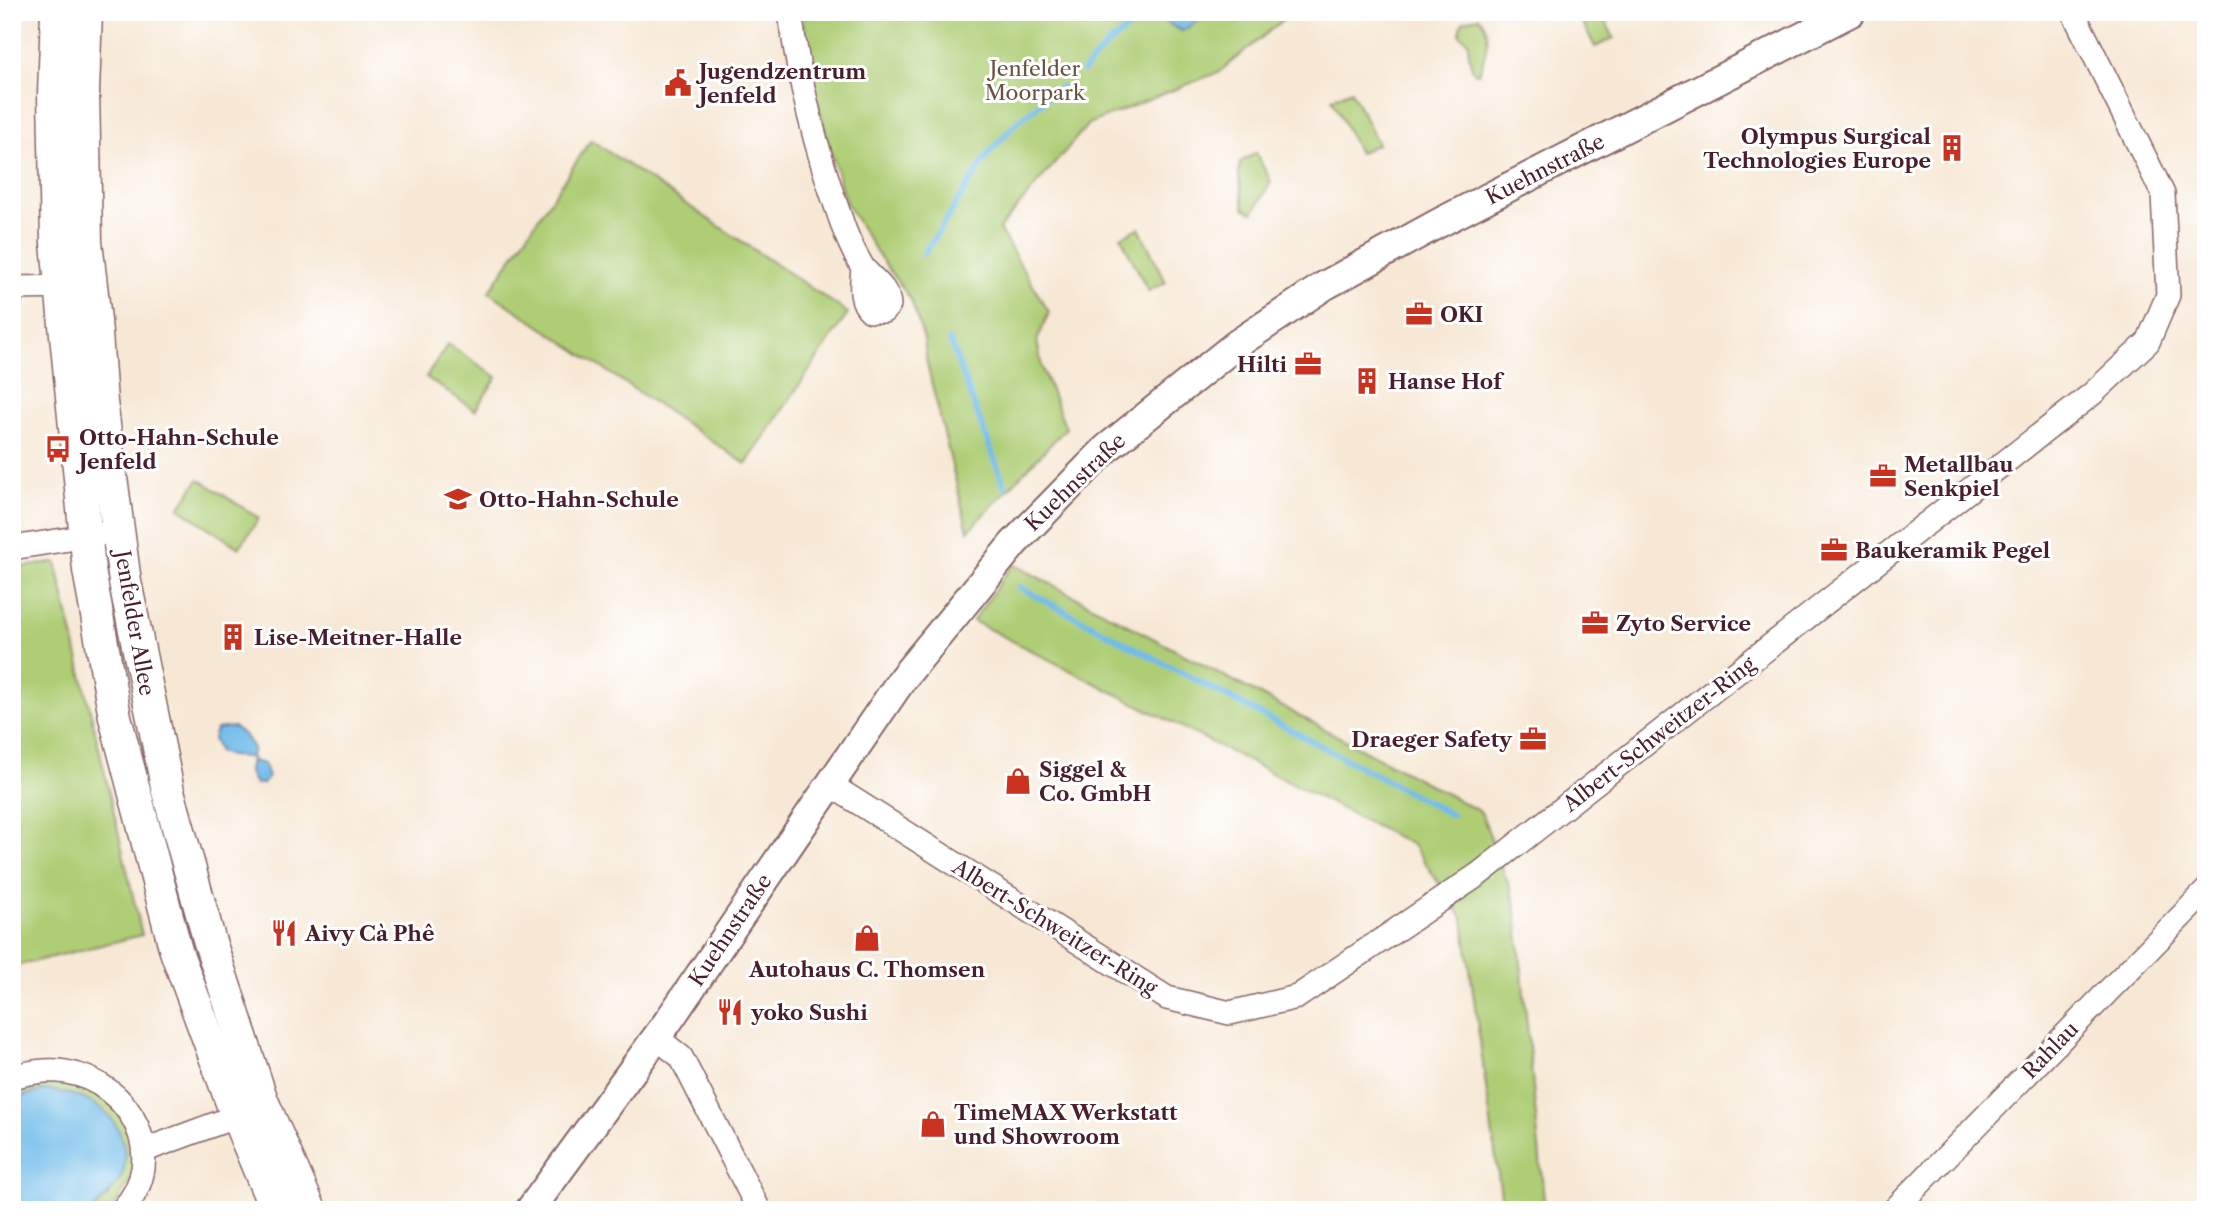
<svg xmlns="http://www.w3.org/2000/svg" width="2218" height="1222" viewBox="0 0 2218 1222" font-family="'Libre Caslon Text',serif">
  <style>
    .green { fill: #aecd75; stroke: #7c7650; stroke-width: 2 }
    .water { fill: #6fbbe9; stroke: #5c6d8a; stroke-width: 2 }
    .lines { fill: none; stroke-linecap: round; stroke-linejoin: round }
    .stream { stroke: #6fbbe9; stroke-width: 6 }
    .minor-casing { stroke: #876566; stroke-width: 26 }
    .tertiary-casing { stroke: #876566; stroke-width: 32 }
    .secondary-casing { stroke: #876566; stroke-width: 35 }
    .minor { stroke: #fff; stroke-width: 23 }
    .tertiary { stroke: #fff; stroke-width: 28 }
    .secondary { stroke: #fff; stroke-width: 32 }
    .labels { text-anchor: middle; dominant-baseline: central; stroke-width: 6; stroke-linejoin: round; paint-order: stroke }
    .park-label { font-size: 21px; fill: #685341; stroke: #fff }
    .poi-label { font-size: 21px; font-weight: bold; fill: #4a1f2b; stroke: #fff; text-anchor: start }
    .street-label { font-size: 21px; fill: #4a1f2b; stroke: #fff }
  </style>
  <rect width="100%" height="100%" fill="#fff"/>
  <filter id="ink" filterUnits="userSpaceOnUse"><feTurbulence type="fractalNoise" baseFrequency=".0143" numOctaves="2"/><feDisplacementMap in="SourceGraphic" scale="14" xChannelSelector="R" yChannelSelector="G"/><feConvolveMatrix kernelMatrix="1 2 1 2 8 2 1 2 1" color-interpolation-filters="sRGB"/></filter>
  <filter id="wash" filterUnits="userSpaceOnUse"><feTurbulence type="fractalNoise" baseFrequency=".00686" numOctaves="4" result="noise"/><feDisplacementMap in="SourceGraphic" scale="28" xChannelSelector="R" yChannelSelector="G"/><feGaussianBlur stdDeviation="1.57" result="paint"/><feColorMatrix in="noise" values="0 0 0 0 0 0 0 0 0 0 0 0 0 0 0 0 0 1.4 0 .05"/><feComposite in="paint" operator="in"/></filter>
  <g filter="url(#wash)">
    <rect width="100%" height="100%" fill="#f7e8d5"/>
    <!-- green -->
    <g class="green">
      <polygon points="802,12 1148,12 1182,31 1212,12 1293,12 1219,72 1088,124 999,229 1049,312 1037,341 1042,368 1066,428 968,531 927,364 924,339 911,300 877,253 845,201 808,68"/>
      <polygon points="1577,12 1601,12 1614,38 1595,47"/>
      <path d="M1478 17C1495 31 1485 56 1479 73L1474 72C1469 61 1468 54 1469 42L1460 35V27L1464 21Z"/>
      <polygon points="1351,90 1378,144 1359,153 1332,99"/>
      <polygon points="591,140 848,313 746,464 489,292"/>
      <polygon points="1256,153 1271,182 1253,213 1244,208 1239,175 1240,162"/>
      <polygon points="1139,228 1166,282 1148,291 1121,237"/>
      <polygon points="448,344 497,377 475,410 426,377"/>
      <polygon points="199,479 259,518 239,548 179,508"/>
      <polygon points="56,562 142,935 12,967 12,568"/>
      <polygon points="1013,564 1481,812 1515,902 1545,1210 1503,1210 1463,919 1413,845 973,621"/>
      <polygon points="30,1082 72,1082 109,1102 129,1127 137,1170 112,1210 93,1210 110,1193 45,1090 12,1099 12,1085"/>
    </g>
    <!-- water -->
    <g class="water">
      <polygon points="1148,12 1212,12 1182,31"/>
      <polygon points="234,727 244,735 253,748 251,756 252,761 264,764 268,778 263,784 255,784 248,771 251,761 250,757 230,756 219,752 213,739 216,729"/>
      <path d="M45 1090C78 1093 111 1105 122 1139 126 1153 126 1169 119 1181 112 1192 102 1201 93 1210H24L16 1187 12 1182V1099Z"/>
    </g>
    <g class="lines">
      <!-- stream -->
      <g class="stream">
        <polyline points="1083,71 1105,47 1148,12"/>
        <polyline points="924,254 989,153 1015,124 1061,87"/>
        <polyline points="950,341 1005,487"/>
        <polyline points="1019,587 1452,815"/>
      </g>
    </g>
  </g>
  <g filter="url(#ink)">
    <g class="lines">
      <defs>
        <g id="minor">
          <path d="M790 12C799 82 816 150 840 217 845 233 853 251 862 266 871 279 888 287 889 305L884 311H871C858 300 862 283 863 267"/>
          <polyline points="12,288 76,287"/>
          <polyline points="12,548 101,534"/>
          <polyline points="829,784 1167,998 1230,1013 1297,997 1479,874 2092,394 2148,342 2168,295 2163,194 2073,12"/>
          <polyline points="657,1038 681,1057 759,1210"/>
          <path d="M12 1077C31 1072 47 1069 66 1072 131 1083 171 1158 122 1210"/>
          <polyline points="145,1150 237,1116"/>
          <polyline points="1894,1210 2206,891"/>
        </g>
        <polyline id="tertiary" points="530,1210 667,1023 903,678 1014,543 1107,448 1237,344 1324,286 1437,224 1851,12"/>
        <g id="secondary">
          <polyline points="57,12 54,94 57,243 89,570 115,717 176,951 237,1116 276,1210"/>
          <polyline points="86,12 83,91 86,242 95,320 101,402 125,582 168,791 209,939 262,1101 310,1210"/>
        </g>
      </defs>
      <!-- minor casing -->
      <use href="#minor" class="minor-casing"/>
      <!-- tertiary casing -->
      <use href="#tertiary" class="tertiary-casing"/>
      <!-- secondary casing -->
      <use href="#secondary" class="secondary-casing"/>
      <!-- minor -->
      <use href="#minor" class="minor"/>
      <!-- tertiary -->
      <use href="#tertiary" class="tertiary"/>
      <!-- secondary -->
      <use href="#secondary" class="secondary"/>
    </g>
  </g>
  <!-- icons -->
  <defs>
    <symbol id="civic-bare" viewBox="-9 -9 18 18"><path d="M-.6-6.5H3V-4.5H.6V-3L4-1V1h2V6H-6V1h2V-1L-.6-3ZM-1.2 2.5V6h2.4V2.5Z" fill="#c8321e" stroke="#fff" stroke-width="2.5" paint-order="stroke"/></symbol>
    <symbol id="building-bare" viewBox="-9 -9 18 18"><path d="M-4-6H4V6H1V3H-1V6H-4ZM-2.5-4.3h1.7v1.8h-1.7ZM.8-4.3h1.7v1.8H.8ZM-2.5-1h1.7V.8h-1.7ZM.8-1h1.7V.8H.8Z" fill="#c8321e" stroke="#fff" stroke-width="2.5" paint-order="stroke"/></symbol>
    <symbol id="office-bare" viewBox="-9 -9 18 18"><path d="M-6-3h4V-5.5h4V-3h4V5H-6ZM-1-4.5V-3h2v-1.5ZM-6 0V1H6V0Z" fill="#c8321e" stroke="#fff" stroke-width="2.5" paint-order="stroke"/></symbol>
    <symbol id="bus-bare" viewBox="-9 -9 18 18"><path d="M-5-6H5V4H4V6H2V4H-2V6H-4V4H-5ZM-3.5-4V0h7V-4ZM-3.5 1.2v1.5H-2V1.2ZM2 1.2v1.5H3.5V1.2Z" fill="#c8321e" stroke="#fff" stroke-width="2.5" paint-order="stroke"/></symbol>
    <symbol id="school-bare" viewBox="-9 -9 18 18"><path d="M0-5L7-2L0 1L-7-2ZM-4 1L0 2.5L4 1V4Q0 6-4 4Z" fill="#c8321e" stroke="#fff" stroke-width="2.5" paint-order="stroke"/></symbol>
    <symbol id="shop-bare" viewBox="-9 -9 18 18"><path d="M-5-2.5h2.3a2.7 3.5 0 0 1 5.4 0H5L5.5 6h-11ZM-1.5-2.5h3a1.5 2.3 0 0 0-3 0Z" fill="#c8321e" stroke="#fff" stroke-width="2.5" paint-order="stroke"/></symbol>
    <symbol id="restaurant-bare" viewBox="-9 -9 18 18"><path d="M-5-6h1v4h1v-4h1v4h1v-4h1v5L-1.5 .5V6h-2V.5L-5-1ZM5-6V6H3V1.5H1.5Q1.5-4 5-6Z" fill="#c8321e" stroke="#fff" stroke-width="2.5" paint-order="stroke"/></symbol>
  </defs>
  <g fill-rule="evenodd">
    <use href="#civic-bare" x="659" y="64" width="38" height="38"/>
    <use href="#building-bare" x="1933" y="129" width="38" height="38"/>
    <use href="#office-bare" x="1400" y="295" width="38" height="38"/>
    <use href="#office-bare" x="1289" y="345" width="38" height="38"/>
    <use href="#building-bare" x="1348" y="362" width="38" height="38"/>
    <use href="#bus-bare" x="39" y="430" width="38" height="38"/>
    <use href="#office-bare" x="1864" y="457" width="38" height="38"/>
    <use href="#school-bare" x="439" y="480" width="38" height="38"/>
    <use href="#office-bare" x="1815" y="531" width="38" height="38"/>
    <use href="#office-bare" x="1576" y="604" width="38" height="38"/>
    <use href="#building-bare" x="214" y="618" width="38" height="38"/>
    <use href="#office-bare" x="1514" y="720" width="38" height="38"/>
    <use href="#shop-bare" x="999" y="762" width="38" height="38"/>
    <use href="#restaurant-bare" x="265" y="914" width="38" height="38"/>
    <use href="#shop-bare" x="848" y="919" width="38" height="38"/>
    <use href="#restaurant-bare" x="711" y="993" width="38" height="38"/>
    <use href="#shop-bare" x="914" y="1105" width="38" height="38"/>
  </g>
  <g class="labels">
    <!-- park labels -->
    <g class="park-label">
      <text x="1035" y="68">Jenfelder<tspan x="1035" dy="24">Moorpark</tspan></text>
    </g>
    <!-- poi labels -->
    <g class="poi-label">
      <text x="699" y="71">Jugendzentrum<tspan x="699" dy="24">Jenfeld</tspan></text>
      <text x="1931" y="136" text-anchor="end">Olympus Surgical<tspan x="1931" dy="24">Technologies Europe</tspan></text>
      <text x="1440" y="314">OKI</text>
      <text x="1287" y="364" text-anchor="end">Hilti</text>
      <text x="1388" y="381">Hanse Hof</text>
      <text x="79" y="437">Otto-Hahn-Schule<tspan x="79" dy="24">Jenfeld</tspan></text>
      <text x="1904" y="464">Metallbau<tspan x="1904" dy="24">Senkpiel</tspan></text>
      <text x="479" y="499">Otto-Hahn-Schule</text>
      <text x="1855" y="550">Baukeramik Pegel</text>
      <text x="1616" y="623">Zyto Service</text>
      <text x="254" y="637">Lise-Meitner-Halle</text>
      <text x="1512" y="739" text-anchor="end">Draeger Safety</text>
      <text x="1039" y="769">Siggel &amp;<tspan x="1039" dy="24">Co. GmbH</tspan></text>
      <text x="305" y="933">Aivy Cà Phê</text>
      <text x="867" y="969" text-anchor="middle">Autohaus C. Thomsen</text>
      <text x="751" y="1012">yoko Sushi</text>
      <text x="954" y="1112">TimeMAX Werkstatt<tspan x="954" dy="24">und Showroom</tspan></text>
    </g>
    <!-- street labels -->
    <g class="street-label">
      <text transform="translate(1545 169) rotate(-27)">Kuehnstraße</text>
      <text transform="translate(1075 482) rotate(-44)">Kuehnstraße</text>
      <text transform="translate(135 623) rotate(80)">Jenfelder Allee</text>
      <text transform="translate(1659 734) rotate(-38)">Albert-Schweitzer-Ring</text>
      <text transform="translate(1055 927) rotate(32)">Albert-Schweitzer-Ring</text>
      <text transform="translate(730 930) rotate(-56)">Kuehnstraße</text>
      <text transform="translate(2050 1050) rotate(-46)">Rahlau</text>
    </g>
  </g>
  <!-- margin -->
  <rect width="2218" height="1222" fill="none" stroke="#fff" stroke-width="42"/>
</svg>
